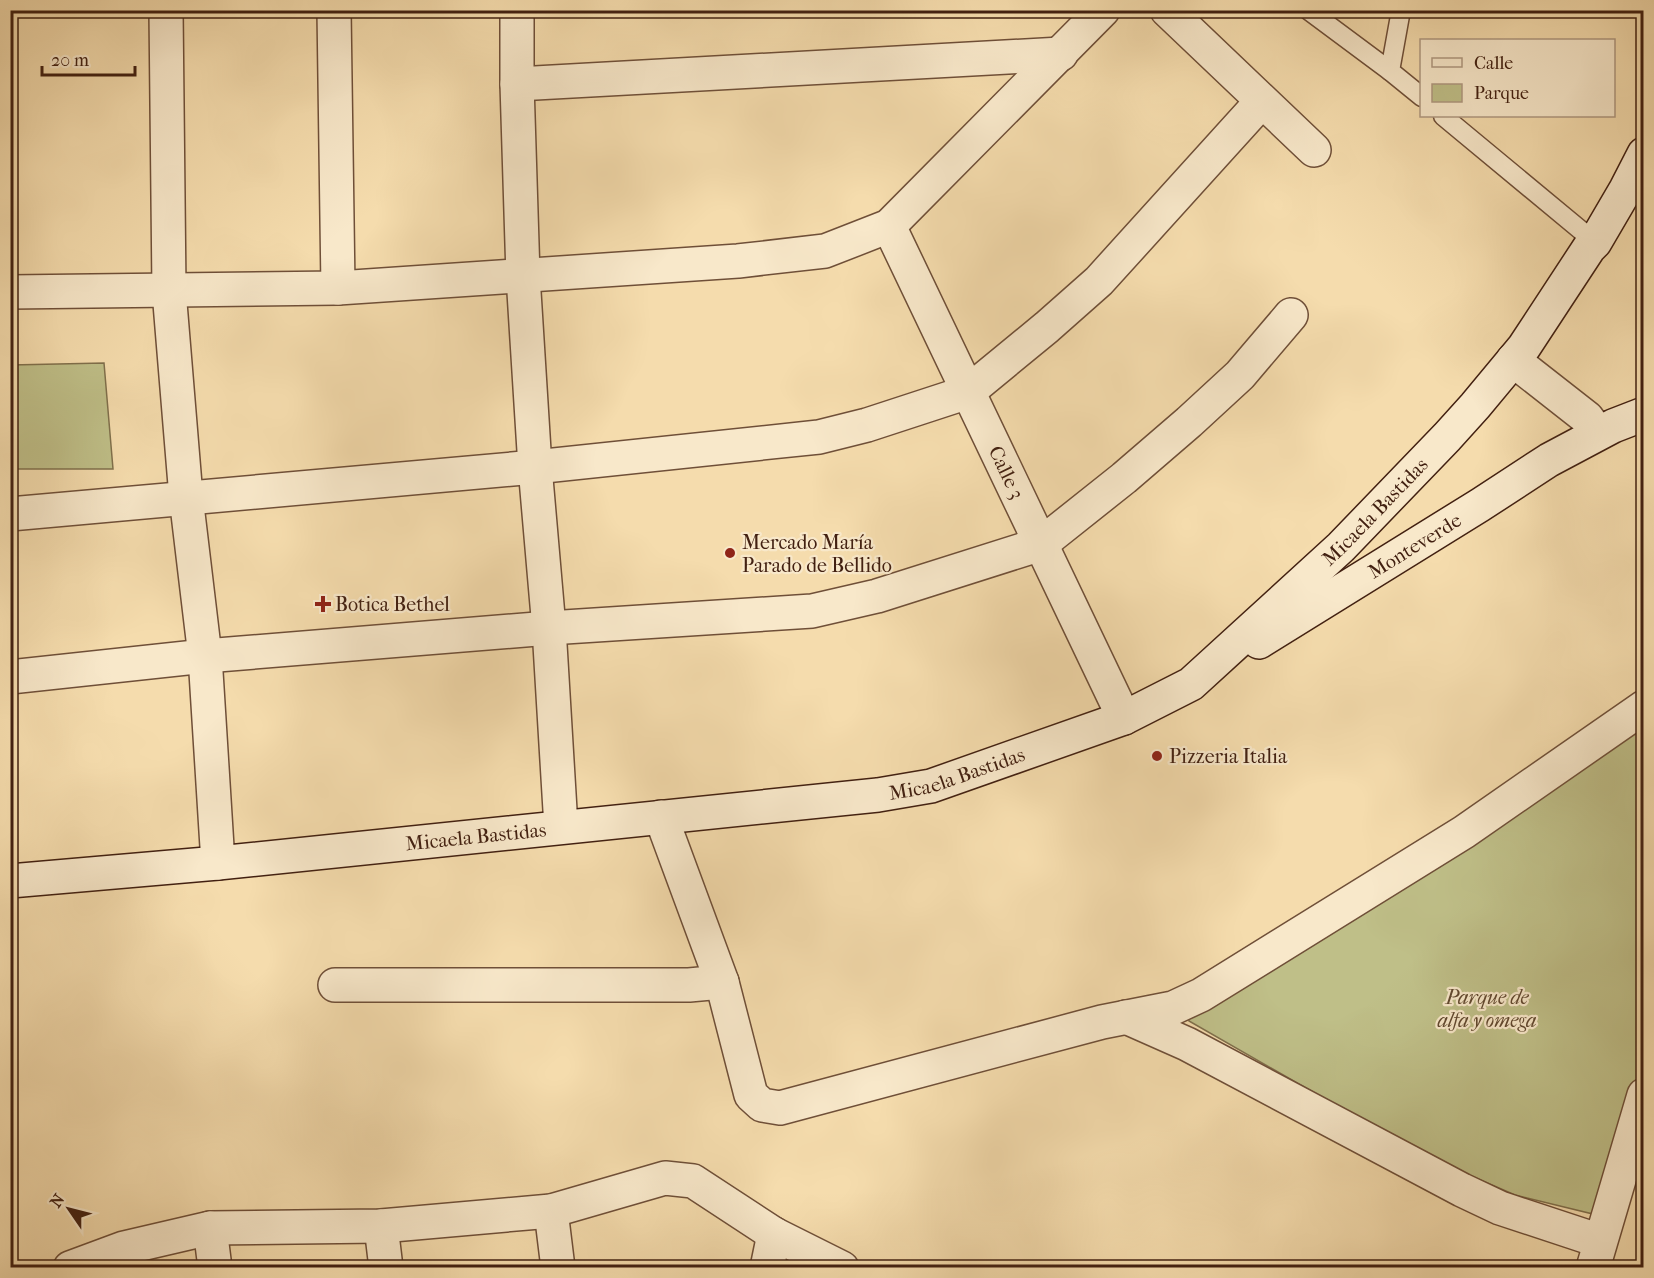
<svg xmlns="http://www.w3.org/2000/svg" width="1654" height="1278" viewBox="0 0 1654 1278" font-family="'IM FELL French Canon',serif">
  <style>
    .green { fill: #bfbf88; stroke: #80704c; stroke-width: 1.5 }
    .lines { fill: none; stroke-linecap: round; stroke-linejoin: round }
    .lane-casing { stroke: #6f4f38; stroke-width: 21 }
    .street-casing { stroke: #6f4f38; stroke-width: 36 }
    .secondary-casing { stroke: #422011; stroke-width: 36 }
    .lane { stroke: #f8e8ca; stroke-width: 18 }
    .street { stroke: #f8e8ca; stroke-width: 33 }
    .secondary { stroke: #f8e8ca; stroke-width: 33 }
    .poi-dot { fill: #8f2418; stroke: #f8e8ca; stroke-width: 2 }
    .labels { text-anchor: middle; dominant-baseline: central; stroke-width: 4.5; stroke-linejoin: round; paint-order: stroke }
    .street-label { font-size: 20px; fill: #422011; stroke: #f8e8ca }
    .poi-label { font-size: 20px; fill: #422011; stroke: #f8e8ca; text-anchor: start }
    .park-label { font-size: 20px; font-style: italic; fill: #61482f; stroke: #f8e8ca }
  </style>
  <rect width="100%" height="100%" fill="#f5dcad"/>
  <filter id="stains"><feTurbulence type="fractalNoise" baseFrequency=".00333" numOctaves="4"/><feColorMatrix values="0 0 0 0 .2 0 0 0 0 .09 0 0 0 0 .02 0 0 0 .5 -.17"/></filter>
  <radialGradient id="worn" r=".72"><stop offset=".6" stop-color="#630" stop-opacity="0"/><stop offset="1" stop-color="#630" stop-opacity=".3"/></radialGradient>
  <!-- green -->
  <g class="green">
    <polygon points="104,363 113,469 11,469 11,365"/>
    <polygon points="1643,715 1643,1064 1593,1214 1515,1195 1423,1155 1189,1021 1188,1008"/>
  </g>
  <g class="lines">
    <defs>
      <g id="lane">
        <polyline points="1308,10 1390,71"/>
        <polyline points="1401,10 1390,71 1422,97"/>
        <polyline points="1443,116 1595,242"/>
      </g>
      <g id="street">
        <polyline points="166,10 169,291 186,497 205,656 218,863"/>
        <polyline points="334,10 338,288"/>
        <polyline points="517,10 517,84 523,276 535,467 549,628 561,827"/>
        <polyline points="1167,10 1314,150"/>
        <polyline points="517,84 1061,54"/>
        <path id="s1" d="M889 226 1124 718"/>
        <polyline points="10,292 338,288 738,261 825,251 889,226 1103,10"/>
        <polyline points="1513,360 1587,418 1598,433"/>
        <polyline points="10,514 535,467 819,437 867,425 968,392 1047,327 1099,281 1262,101"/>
        <polyline points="10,677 205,656 549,628 812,611 877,596 1041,544 1124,478 1189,422 1240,375 1291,315"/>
        <polyline points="661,817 722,982 751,1095 762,1105 780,1108 1102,1022 1173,1008 1201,995 1464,832 1644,707"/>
        <polyline points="335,985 689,985 722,982"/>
        <polyline points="1126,1017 1187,1044 1462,1190 1500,1208 1600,1241"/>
        <polyline points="551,1211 558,1268"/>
        <polyline points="381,1226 386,1268"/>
        <polyline points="210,1228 215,1268"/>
        <polyline points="70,1268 124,1248 210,1228 381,1226 551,1211 665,1178 693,1181 774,1234 842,1268"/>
        <polyline points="767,1268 774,1234"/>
        <polyline points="1593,1268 1644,1095"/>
      </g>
      <g id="secondary">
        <path id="s2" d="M1259 642 1480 505 1549 460 1613 426 1644 414"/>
        <path id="s3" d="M10 881 218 863 878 795 931 786 1124 718 1191 684 1341 547 1447 437 1475 406 1524 347 1589 248 1595 242 1626 189 1644 154"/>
      </g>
    </defs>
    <!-- lane casing -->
    <use href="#lane" class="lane-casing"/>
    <!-- street casing -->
    <use href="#street" class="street-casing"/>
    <!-- secondary casing -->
    <use href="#secondary" class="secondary-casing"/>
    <!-- lane -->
    <use href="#lane" class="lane"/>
    <!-- street -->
    <use href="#street" class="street"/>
    <!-- secondary -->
    <use href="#secondary" class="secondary"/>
  </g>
  <!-- markers -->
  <g class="poi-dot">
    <circle cx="730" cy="553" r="6"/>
    <path d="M320 595h6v6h6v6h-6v6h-6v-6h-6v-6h6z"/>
    <circle cx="1157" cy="756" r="6"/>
  </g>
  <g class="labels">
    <!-- street labels -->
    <g class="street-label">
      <text stroke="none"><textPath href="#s1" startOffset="273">Calle 3</textPath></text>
      <text stroke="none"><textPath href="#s3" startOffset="1458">Micaela Bastidas</textPath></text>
      <text stroke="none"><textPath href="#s2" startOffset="183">Monteverde</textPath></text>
      <text stroke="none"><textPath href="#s3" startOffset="954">Micaela Bastidas</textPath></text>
      <text stroke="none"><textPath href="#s3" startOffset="468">Micaela Bastidas</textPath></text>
    </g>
    <!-- poi labels -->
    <g class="poi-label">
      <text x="742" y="542">Mercado María<tspan x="742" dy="23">Parado de Bellido</tspan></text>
      <text x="335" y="604">Botica Bethel</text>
      <text x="1169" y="756">Pizzeria Italia</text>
    </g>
    <!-- park labels -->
    <g class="park-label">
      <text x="1487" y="997">Parque de<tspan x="1487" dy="23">alfa y omega</tspan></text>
    </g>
  </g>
  <!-- margin -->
  <rect width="1654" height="1278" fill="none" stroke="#f5dcad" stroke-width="36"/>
  <rect x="12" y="12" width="1630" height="1254" fill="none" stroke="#422011" stroke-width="3"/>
  <rect x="18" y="18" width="1618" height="1242" fill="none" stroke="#422011" stroke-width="1.5"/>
  <!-- legend -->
  <rect x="1420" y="39" width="195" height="78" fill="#f8e8ca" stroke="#af9880" stroke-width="1.5"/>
  <rect x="1432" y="58" width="30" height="9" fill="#f8e8ca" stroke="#af9880" stroke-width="1.5"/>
  <text x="1474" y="69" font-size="18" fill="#422011">Calle</text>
  <rect x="1432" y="84" width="30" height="18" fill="#bfbf88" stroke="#af9880" stroke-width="1.5"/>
  <text x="1474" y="99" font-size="18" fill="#422011">Parque</text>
  <!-- north arrow -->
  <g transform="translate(69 1209) rotate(305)" stroke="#f8e8ca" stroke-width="4.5" paint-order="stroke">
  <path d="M0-4.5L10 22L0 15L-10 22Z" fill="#422011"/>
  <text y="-9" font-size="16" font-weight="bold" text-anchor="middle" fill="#422011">N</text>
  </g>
  <!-- scale -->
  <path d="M42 66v9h93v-9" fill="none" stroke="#422011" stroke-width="3"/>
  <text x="51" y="66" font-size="18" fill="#422011" stroke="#f8e8ca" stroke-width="4.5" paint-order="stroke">20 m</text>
  <rect width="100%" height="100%" filter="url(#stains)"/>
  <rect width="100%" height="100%" fill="url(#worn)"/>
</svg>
